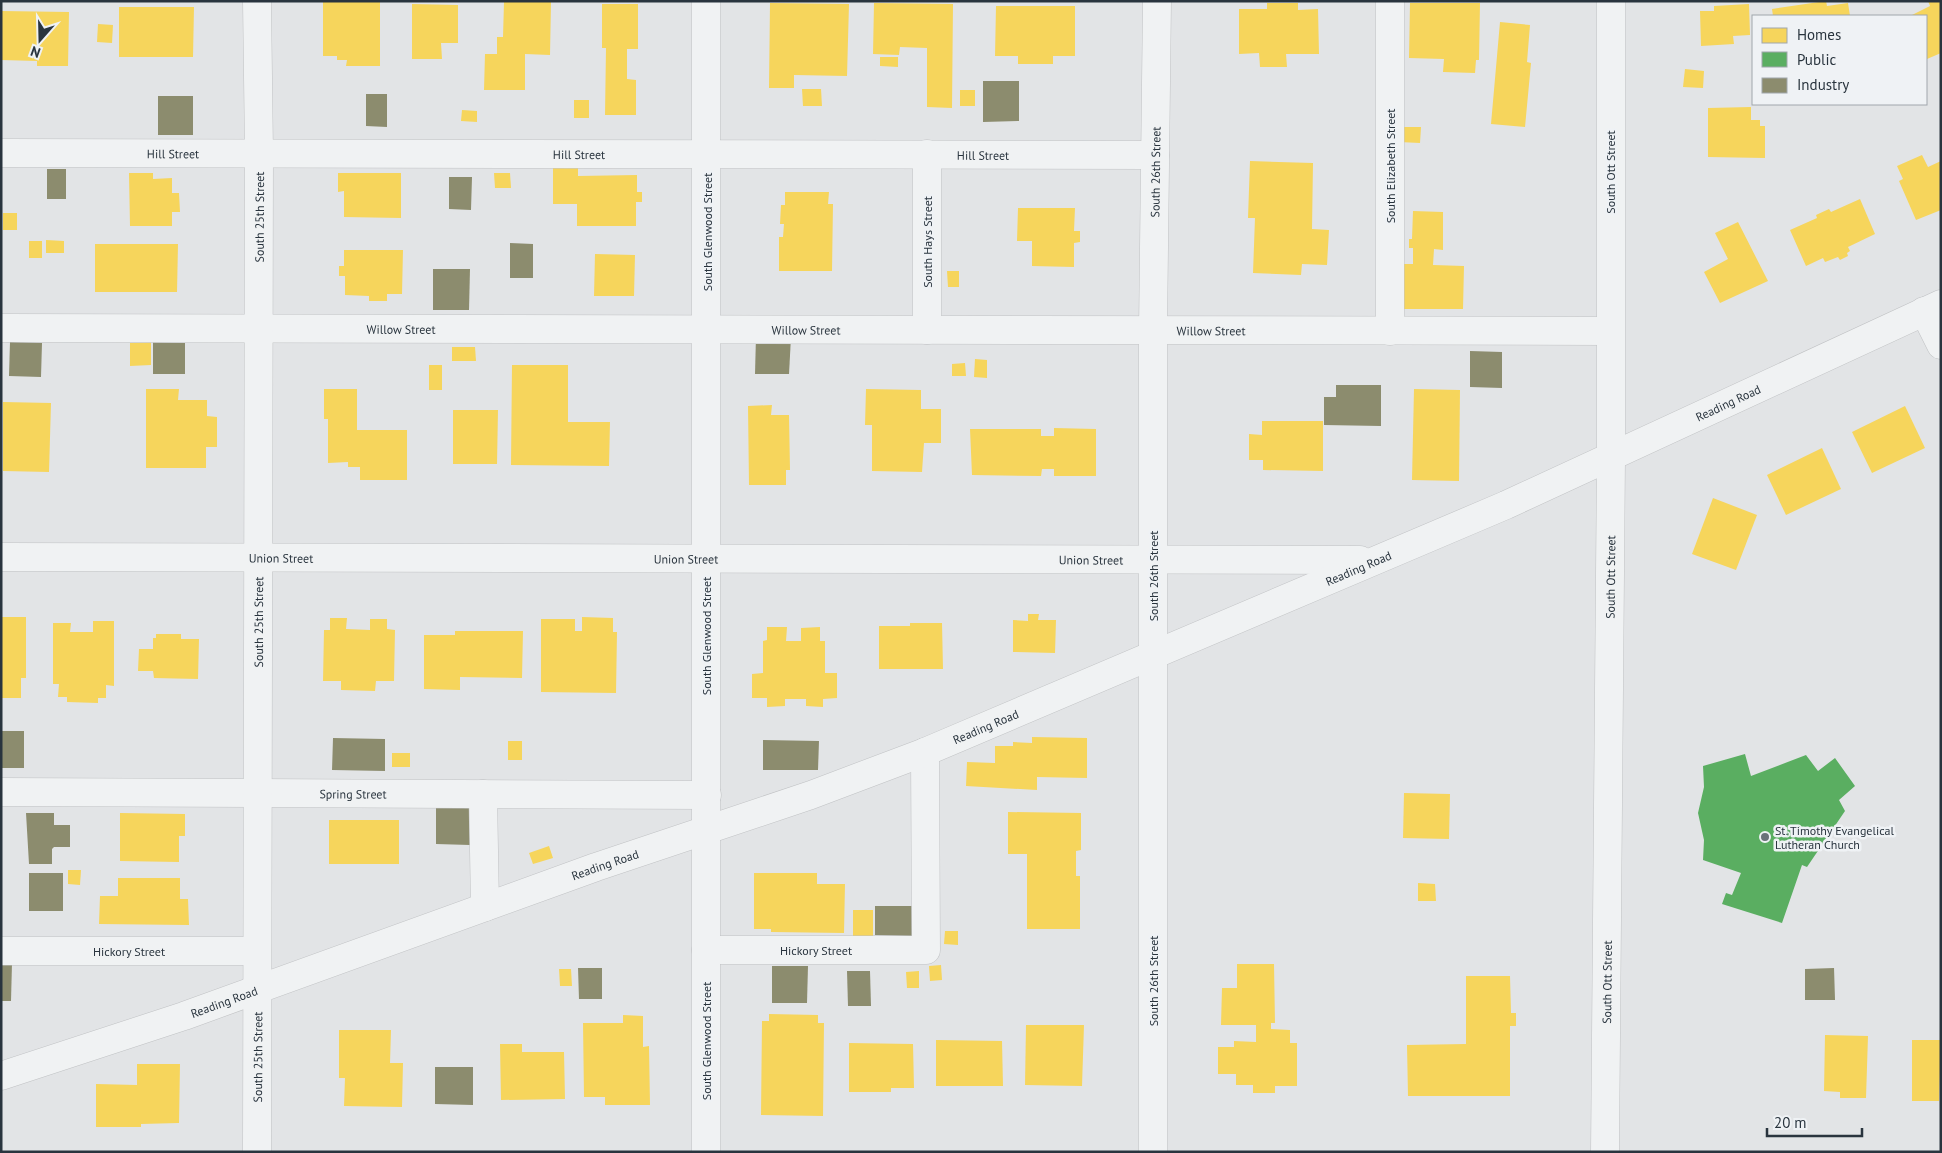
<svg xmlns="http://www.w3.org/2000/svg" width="1942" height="1153" viewBox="0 0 1942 1153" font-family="'PT Sans',sans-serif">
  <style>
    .homes { fill: #f6d55c }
    .public { fill: #5aae61 }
    .industry { fill: #8c8c6e }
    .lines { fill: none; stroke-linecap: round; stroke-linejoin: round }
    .minor-casing { stroke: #c0c2c4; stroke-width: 29 }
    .minor { stroke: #f0f2f3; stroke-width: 28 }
    .poi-dot { fill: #6a7279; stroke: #eff2f5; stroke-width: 2 }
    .labels { text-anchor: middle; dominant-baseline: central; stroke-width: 5; stroke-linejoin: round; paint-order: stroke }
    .street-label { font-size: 12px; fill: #29343e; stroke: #eff2f5 }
    .poi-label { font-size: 12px; fill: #29343e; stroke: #eff2f5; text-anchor: start }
  </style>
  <rect width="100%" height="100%" fill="#e2e4e6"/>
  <!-- homes -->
  <g class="homes">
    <polygon points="323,1 380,1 380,66 346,66 347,60 337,60 337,56 323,56"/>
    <polygon points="1826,1 1827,6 1848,3 1850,16 1773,16 1772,9"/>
    <polygon points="1928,1 1941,1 1941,53 1927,59 1926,16 1910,16 1930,6"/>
    <polygon points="504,2 551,2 550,55 525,54 525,90 484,90 485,54 497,54 497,37 503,37"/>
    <polygon points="770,3 849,4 847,76 794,75 794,88 769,88"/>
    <polygon points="874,3 953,4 952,108 927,107 927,48 900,47 899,55 873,54"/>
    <polygon points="1267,3 1298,3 1298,10 1318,9 1319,54 1286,54 1287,67 1260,67 1259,53 1239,54 1239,9 1267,9"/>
    <polygon points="1410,3 1480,3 1479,60 1476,60 1475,73 1443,72 1444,59 1409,58"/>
    <polygon points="412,4 458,5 458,43 441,43 442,59 412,59"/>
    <polygon points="602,4 638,4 638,49 627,49 627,79 636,80 636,115 605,115 606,48 602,48"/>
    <polygon points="1749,4 1750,35 1733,36 1734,44 1701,46 1700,11 1714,11 1714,6"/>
    <polygon points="996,6 1075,6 1075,56 1053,56 1053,64 1018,64 1018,56 995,56"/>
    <polygon points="119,7 194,7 193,57 119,57"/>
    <polygon points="1,11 69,12 68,66 37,66 37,61 1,60"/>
    <polygon points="1500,22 1530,25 1527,62 1531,63 1525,127 1491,124"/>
    <polygon points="98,24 113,25 112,43 97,42"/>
    <polygon points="880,57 898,57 898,67 880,66"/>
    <polygon points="1685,69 1704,71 1703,88 1683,87"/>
    <polygon points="802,89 821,89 822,106 803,106"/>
    <rect x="960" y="90" width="15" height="16"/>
    <rect x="574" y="100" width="15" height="18"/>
    <polygon points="1751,107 1751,120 1760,120 1760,126 1765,126 1765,158 1708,157 1708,108"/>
    <polygon points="462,110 477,111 477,122 461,121"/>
    <polygon points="1400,127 1421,127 1420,143 1399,142"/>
    <polygon points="1922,155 1928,167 1941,161 1941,210 1916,220 1899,181 1903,179 1897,166"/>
    <polygon points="1250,161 1313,163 1312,229 1329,230 1327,265 1302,264 1301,275 1253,273 1255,218 1248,218"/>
    <polygon points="553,167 578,167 578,176 637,175 637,192 642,192 642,202 636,202 636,226 577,226 577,204 553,204"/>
    <polygon points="129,173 153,173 153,179 172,178 172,193 179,193 180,212 172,212 172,226 130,226"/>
    <polygon points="338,173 401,173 401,218 344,217 344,191 338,192"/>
    <polygon points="494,173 510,173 511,188 495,188"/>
    <polygon points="785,192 829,192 828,204 833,204 832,271 779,271 779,237 783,237 784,224 780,224 781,205 785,205"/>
    <polygon points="1860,199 1875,234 1848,247 1850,251 1847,253 1848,256 1840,260 1838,257 1825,262 1823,258 1806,266 1790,230 1817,218 1816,215 1829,209 1831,212"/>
    <polygon points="1018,208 1075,208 1074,231 1080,231 1080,242 1074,243 1074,267 1032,266 1032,241 1017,241"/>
    <polygon points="1413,211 1443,212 1443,250 1434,249 1433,265 1464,266 1463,309 1403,309 1402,264 1413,264 1413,248 1409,248 1409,239 1412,239"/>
    <rect x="3" y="213" width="14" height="17"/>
    <polygon points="1738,222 1768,281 1720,303 1704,272 1728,259 1715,233"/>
    <polygon points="46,240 64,241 64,253 46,253"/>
    <rect x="29" y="241" width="13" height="17"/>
    <polygon points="95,244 178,244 177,292 95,292"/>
    <polygon points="344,250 403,250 402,294 387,294 387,301 369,301 369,296 345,295 345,276 339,276 339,266 344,266"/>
    <polygon points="595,254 635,255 634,296 594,296"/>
    <polygon points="947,271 959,271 959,287 948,287"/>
    <polygon points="151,342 151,365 130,366 130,343"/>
    <polygon points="452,347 475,347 476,361 452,361"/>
    <polygon points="975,359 987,360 987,378 974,377"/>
    <polygon points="965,363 966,376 952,376 952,364"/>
    <rect x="429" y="365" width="13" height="25"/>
    <polygon points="512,365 568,365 568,422 610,422 609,466 511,465"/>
    <polygon points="146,389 179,389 178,400 207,400 207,416 217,417 217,447 206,447 206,468 146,468"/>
    <polygon points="324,389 357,389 357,430 407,430 407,480 360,480 360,467 348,467 348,462 328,463 328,419 324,419"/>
    <polygon points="866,389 921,390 921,409 941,409 941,443 924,443 922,472 872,471 872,425 865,425"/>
    <polygon points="1414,389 1460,390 1459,481 1412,480"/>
    <polygon points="3,402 51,403 49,472 3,471"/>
    <polygon points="772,405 771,415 789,415 790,470 786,470 786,485 749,485 748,406"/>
    <polygon points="1905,406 1925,448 1872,473 1852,432"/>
    <polygon points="453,410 498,410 497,464 453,464"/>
    <polygon points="1262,421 1323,421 1323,471 1263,470 1263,460 1249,460 1249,434 1262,435"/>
    <polygon points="1054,428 1096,429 1096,476 1054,476 1054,469 1042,469 1041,476 972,475 970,429 1041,429 1041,436 1054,436"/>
    <polygon points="1822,448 1841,489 1786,515 1767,475"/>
    <polygon points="1713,498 1757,515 1736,570 1692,554"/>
    <polygon points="1028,614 1039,614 1038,620 1056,620 1055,653 1013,652 1013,620 1028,621"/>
    <polygon points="1,617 26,617 26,678 21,678 21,698 1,698"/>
    <polygon points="582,617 613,618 613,632 617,632 616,693 541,692 541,619 575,619 575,631 582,631"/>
    <polygon points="330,618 347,618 346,629 370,630 370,619 387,619 387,629 395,630 394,681 376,681 375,691 341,690 341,681 323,681 324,630 330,630"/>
    <polygon points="93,621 114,621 114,686 106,685 106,698 98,698 98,703 67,702 67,697 58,697 59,684 53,684 53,623 71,623 70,632 93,632"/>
    <polygon points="910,623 942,623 943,669 879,669 879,626 910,626"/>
    <polygon points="767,627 787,627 786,641 801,641 801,628 820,627 820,641 825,641 825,673 837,673 837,698 823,699 823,707 806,706 806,699 785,699 785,706 767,707 767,698 752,698 752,674 763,673 763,641 767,640"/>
    <polygon points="455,631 523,631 522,678 460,677 460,690 424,689 424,635 455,635"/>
    <polygon points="156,634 181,634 181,639 199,639 198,679 154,678 153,671 138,671 139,649 153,649 153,638 156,638"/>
    <polygon points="1032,737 1087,738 1087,778 1037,777 1037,790 966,786 967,762 995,763 995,746 1013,746 1013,742 1032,743"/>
    <rect x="508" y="741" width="14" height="19"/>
    <rect x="392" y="753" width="18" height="14"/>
    <polygon points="1404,793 1450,794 1449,839 1403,838"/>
    <polygon points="1008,812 1081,813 1081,850 1076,851 1076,876 1080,876 1080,929 1027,929 1027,854 1008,854"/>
    <polygon points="120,813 185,814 185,836 179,836 179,862 120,861"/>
    <rect x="329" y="820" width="70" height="44"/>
    <polygon points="549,846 553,858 533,864 529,853"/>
    <polygon points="68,870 81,870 80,885 68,884"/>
    <polygon points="754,873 817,873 817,884 845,884 844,933 771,932 771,929 754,929"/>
    <polygon points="118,878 180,878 180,899 188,899 189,925 99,924 100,896 118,896"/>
    <polygon points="1418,883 1435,884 1436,901 1418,901"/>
    <rect x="853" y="910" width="20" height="26"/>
    <polygon points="945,931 958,931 958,945 944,944"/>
    <polygon points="1237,964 1274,964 1275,1023 1271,1023 1271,1029 1290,1030 1290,1043 1297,1043 1297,1086 1275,1086 1275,1093 1253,1093 1253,1085 1236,1085 1236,1074 1218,1074 1218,1047 1234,1047 1234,1041 1256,1042 1256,1025 1221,1025 1222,988 1237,988"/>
    <polygon points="941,965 942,980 930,981 929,966"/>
    <polygon points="559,969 571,969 572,986 560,986"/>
    <polygon points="919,971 919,988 907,988 906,972"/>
    <polygon points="1466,976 1510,976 1511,1013 1516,1013 1516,1026 1510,1026 1510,1096 1408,1096 1407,1045 1466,1044"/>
    <polygon points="769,1014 818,1015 818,1023 824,1023 823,1116 761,1115 762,1021 769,1021"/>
    <polygon points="623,1015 643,1016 643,1047 649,1046 650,1105 605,1105 605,1097 584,1097 583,1023 623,1023"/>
    <polygon points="1026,1025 1084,1025 1082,1086 1025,1085"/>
    <polygon points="339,1030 391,1030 390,1063 403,1063 402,1107 344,1106 345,1078 339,1078"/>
    <polygon points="1825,1035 1868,1036 1866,1098 1840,1098 1840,1092 1824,1091"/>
    <polygon points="936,1040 1002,1041 1003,1086 936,1086"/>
    <polygon points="1912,1040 1941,1040 1939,1101 1912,1101"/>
    <polygon points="849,1043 913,1044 914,1088 891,1088 891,1092 849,1092"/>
    <polygon points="500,1044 522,1044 522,1052 564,1052 565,1099 501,1100"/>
    <polygon points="137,1064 180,1064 179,1123 141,1124 141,1127 96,1127 96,1084 137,1085"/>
  </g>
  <!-- public -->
  <polygon class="public" points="1745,754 1751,776 1806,755 1818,771 1835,758 1855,786 1839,800 1845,811 1807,867 1802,865 1782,923 1722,904 1726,893 1732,895 1741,873 1703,860 1704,840 1698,813 1704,787 1703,766"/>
  <!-- industry -->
  <g class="industry">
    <polygon points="983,81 1019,81 1019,121 983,122"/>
    <polygon points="366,94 387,94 387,127 366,126"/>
    <rect x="158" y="96" width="35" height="39"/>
    <rect x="47" y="169" width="19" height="30"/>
    <polygon points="449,177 472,177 471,210 449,209"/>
    <polygon points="510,243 533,244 533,278 510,278"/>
    <polygon points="433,269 470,269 469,310 433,310"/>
    <polygon points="756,336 791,337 789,374 755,374"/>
    <polygon points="10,342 42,343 41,377 9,376"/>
    <polygon points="153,342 185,343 185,374 153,374"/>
    <polygon points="1470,351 1502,352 1502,388 1470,387"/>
    <polygon points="1336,385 1381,385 1381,426 1324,425 1324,397 1336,397"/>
    <rect x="1" y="731" width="23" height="37"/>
    <polygon points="333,738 385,739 385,771 332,770"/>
    <polygon points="763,740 819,741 818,770 763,770"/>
    <polygon points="436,806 470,806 470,845 436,844"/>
    <polygon points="26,813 54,813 54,825 70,825 70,847 54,847 52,849 52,864 29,864"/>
    <rect x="29" y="873" width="34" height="38"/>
    <polygon points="875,906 913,906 913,936 875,935"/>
    <polygon points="1,963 12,963 11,1001 1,1001"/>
    <polygon points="772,966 808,966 807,1003 772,1003"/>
    <polygon points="578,968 602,968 602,999 579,999"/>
    <polygon points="1834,968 1835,1000 1805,1000 1805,969"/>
    <polygon points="847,971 870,971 871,1006 848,1006"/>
    <polygon points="435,1067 473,1067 473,1105 435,1104"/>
  </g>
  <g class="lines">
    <defs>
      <g id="minor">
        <polyline points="1390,1 1390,331"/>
        <path id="s1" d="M1 153 1155 155"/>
        <polyline points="1924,311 1941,345"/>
        <path id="s2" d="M1 328 1610 331"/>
        <polyline points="927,330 927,154"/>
        <path id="s3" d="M1 557 1360 560"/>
        <path id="s4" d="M1 792 707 795"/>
        <polyline points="483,794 485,907"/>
        <path id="s5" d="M706 950H926L925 752"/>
        <path id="s6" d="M1 951H257"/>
        <path id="s7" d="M1 1076 184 1016 596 867 811 795 925 752 1506 505 1941 304"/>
        <path id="s8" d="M257 1152 259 153 257 1"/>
        <polyline points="706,1152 706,1"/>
        <path id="s9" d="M1153 1152V330L1157 1"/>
        <path id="s10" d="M1605 1152 1611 458V1"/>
      </g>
    </defs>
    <!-- minor casing -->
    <use href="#minor" class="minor-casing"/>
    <!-- minor -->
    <use href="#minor" class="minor"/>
  </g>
  <!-- markers -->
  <circle class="poi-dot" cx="1765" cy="837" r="5"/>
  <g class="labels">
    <!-- street labels -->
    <g class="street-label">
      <text stroke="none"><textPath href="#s1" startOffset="172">Hill Street</textPath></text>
      <text stroke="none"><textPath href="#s1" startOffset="578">Hill Street</textPath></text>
      <text stroke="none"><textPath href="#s1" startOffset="982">Hill Street</textPath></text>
      <text transform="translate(1390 166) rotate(-90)">South Elizabeth Street</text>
      <text stroke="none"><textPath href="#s9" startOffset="980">South 26th Street</textPath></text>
      <text transform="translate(1610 172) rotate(-90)">South Ott Street</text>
      <text stroke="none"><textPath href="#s8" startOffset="935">South 25th Street</textPath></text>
      <text transform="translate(707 232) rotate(-90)">South Glenwood Street</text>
      <text transform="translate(927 242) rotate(-90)">South Hays Street</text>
      <text stroke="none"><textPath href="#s2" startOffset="400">Willow Street</textPath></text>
      <text stroke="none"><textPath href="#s2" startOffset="805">Willow Street</textPath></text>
      <text stroke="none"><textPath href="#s2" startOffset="1210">Willow Street</textPath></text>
      <text stroke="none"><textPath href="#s7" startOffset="1855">Reading Road</textPath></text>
      <text stroke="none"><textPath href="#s3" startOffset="280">Union Street</textPath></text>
      <text stroke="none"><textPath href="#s3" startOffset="685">Union Street</textPath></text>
      <text stroke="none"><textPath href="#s3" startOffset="1090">Union Street</textPath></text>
      <text stroke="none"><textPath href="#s7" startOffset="1450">Reading Road</textPath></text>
      <text transform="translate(1153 576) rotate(-90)">South 26th Street</text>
      <text stroke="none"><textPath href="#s10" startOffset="575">South Ott Street</textPath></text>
      <text stroke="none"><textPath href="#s8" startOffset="530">South 25th Street</textPath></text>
      <text transform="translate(706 636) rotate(-90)">South Glenwood Street</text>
      <text stroke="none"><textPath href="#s7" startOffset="1045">Reading Road</textPath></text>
      <text stroke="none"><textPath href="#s4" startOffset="352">Spring Street</textPath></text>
      <text stroke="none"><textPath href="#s7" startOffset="640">Reading Road</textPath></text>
      <text stroke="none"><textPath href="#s5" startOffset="110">Hickory Street</textPath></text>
      <text stroke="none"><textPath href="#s6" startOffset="128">Hickory Street</textPath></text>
      <text transform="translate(1153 981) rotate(-90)">South 26th Street</text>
      <text stroke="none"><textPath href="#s10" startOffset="170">South Ott Street</textPath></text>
      <text stroke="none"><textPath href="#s7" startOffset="235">Reading Road</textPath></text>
      <text transform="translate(706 1041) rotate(-90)">South Glenwood Street</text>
      <text stroke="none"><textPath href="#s8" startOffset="95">South 25th Street</textPath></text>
    </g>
    <!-- poi labels -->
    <g class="poi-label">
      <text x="1775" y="830">St. Timothy Evangelical<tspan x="1775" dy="14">Lutheran Church</tspan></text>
    </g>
  </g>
  <!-- border -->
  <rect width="1942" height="1153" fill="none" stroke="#29343e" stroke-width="5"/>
  <!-- legend -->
  <rect x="1752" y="15" width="175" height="90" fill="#eff2f5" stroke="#a0a6ac"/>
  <rect x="1762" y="28" width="25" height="15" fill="#f6d55c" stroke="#a0a6ac"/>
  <text x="1797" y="40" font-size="15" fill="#29343e">Homes</text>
  <rect x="1762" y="52" width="25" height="15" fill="#5aae61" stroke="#a0a6ac"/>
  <text x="1797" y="65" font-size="15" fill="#29343e">Public</text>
  <rect x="1762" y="78" width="25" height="15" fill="#8c8c6e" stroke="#a0a6ac"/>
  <text x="1797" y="90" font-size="15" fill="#29343e">Industry</text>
  <!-- north arrow -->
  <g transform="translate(40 40) rotate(200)" stroke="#eff2f5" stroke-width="4" paint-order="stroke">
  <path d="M0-4L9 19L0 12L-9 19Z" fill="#29343e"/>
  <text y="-8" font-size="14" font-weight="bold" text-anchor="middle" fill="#29343e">N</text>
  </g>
  <!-- scale -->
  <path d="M1767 1128v8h95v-8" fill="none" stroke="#29343e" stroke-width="2.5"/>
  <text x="1774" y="1128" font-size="15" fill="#29343e" stroke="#eff2f5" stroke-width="4" paint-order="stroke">20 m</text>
</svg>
